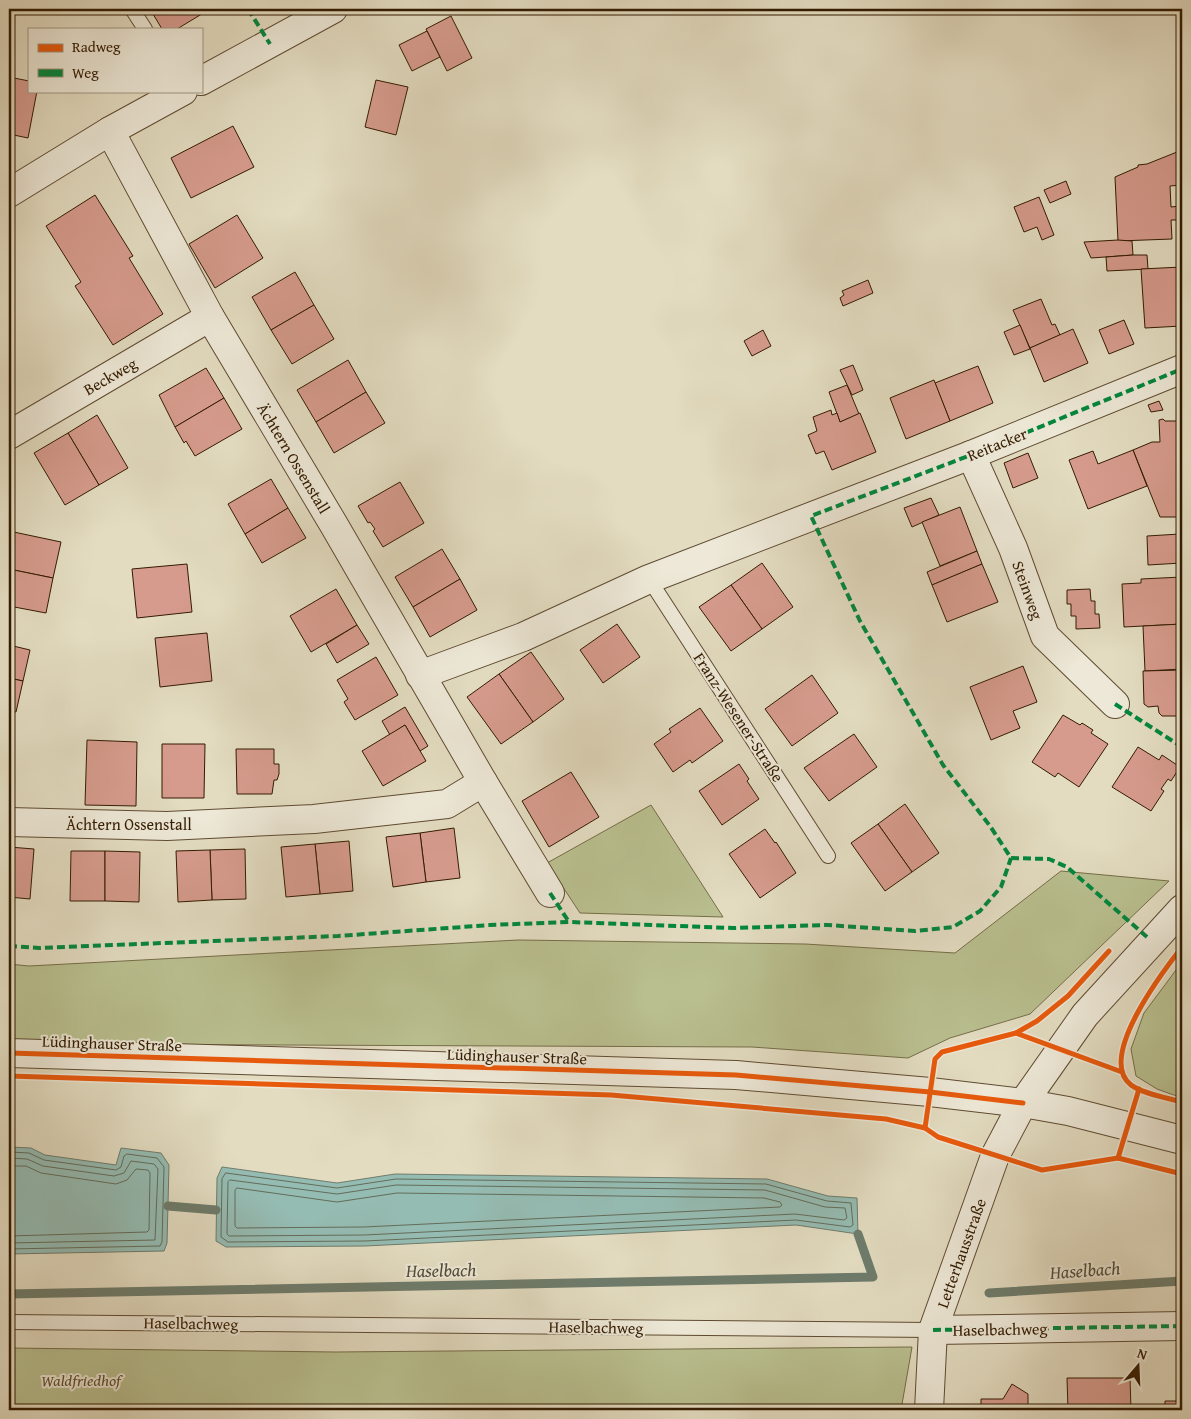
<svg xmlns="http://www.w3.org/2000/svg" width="1191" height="1419" viewBox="0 0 1191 1419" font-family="'Gentium Book Plus',serif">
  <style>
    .green { fill: #b9bf8f; stroke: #766d48 }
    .water { fill: #95bcb3; stroke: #6e7c6c }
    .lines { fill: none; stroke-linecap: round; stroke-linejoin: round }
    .shore { stroke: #646c5a; stroke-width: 1 }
    .stream { stroke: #6e7c6c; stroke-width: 9 }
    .building { fill: #d69b8d; stroke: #331b01 }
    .service-casing { stroke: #5f4b31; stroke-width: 16 }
    .minor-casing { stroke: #5f4b31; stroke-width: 30 }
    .tertiary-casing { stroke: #5f4b31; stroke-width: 30 }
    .service { stroke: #ede8d7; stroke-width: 14 }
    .minor { stroke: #ede8d7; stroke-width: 28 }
    .tertiary { stroke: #ede8d7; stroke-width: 28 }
    .quiet { stroke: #00873e; stroke-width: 4; stroke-dasharray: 8 4; stroke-linecap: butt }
    .cycleway-casing { stroke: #ede8d7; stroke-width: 8 }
    .cycleway { stroke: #e8590c; stroke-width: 5 }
    .labels { text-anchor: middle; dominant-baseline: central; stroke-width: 4; stroke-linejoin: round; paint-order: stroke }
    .street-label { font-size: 16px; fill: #331b01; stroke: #ede8d7 }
    .park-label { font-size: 16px; font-style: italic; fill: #5b4c2c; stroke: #ede8d7 }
    .water-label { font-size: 18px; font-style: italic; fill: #504b36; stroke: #ede8d7 }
  </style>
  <rect width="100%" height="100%" fill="#e3dcc1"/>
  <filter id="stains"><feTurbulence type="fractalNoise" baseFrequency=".004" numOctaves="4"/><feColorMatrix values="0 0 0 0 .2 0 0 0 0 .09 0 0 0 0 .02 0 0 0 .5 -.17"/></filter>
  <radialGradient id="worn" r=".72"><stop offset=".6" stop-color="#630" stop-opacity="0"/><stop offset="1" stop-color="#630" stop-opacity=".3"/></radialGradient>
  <!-- green -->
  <g class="green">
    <polygon points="651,805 723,917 580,913 547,863"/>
    <polygon points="1061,871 1169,881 1030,1014 950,1038 908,1058 752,1047 43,1044 9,1040 9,964 29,966 518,940 805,944 955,953"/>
    <polygon points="1182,962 1182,1098 1157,1089 1136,1076 1131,1049 1144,1013"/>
    <polygon points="912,1347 901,1410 9,1410 9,1348 335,1352"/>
  </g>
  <!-- water -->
  <g class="water">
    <polygon points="9,1147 31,1148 45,1155 116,1165 121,1148 161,1153 169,1165 167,1243 164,1251 9,1254"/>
    <polygon points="222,1167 337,1183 395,1174 767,1179 828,1196 857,1198 858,1234 796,1225 365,1246 226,1247 216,1241 217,1178"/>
  </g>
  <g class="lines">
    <!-- shore -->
    <g class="shore">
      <polyline points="9,1152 29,1153 44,1160 116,1170 121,1167 124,1156 127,1154 157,1158 164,1167 162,1242 160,1246 9,1249"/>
      <polyline points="9,1158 27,1159 43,1166 114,1176 124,1173 131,1161 154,1164 158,1169 155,1240 9,1243"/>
      <polyline points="9,1166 26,1166 41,1173 116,1184 127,1180 136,1169 148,1170 150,1173 149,1230 147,1232 9,1236"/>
      <polygon points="226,1173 337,1188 396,1179 766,1184 827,1201 851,1203 853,1225 850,1227 796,1220 365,1241 228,1242 221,1237 222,1179"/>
      <polygon points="230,1180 337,1194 396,1185 765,1190 825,1207 845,1208 847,1218 844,1220 795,1214 364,1235 229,1236 227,1234 228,1182"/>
      <polygon points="237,1188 337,1202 397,1193 764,1198 780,1202 782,1205 780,1207 364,1227 237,1228 235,1226 235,1191"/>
    </g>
    <!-- stream -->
    <g class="stream">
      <polyline points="168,1206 216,1210"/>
      <polyline points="989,1293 1182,1281"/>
      <polyline points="9,1294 873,1277 858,1234"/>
    </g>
  </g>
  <!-- building -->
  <g class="building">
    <polygon points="150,9 210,9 177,29 162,29"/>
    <polygon points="451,16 472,58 447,71 426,29"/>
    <polygon points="427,31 440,57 412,71 399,45"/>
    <polygon points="9,77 29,81 29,91 37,91 28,138 9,134"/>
    <polygon points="376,80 408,87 396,135 365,127"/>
    <polygon points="233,126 254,167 191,198 171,158"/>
    <polygon points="1177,152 1178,172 1181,172 1181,185 1170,186 1171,207 1180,206 1181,220 1171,220 1172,239 1118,241 1115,177 1138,167 1138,165 1147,164"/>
    <polygon points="1066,181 1071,194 1050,203 1044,190"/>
    <polygon points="95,195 133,256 129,258 163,314 113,345 75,286 81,282 46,226"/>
    <polygon points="1039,197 1054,235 1042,240 1037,227 1024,232 1014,207"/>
    <polygon points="237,215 263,258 215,288 189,244"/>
    <polygon points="1118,240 1132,241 1133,255 1091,258 1084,242"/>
    <polygon points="1133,255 1147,255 1148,269 1107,271 1106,257"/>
    <polygon points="1182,267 1182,326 1145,328 1141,269"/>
    <polygon points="295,272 314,305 271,330 252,297"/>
    <polygon points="868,280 873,293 843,306 840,298 844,295 842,291"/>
    <polygon points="1041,299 1052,325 1055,324 1060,335 1030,348 1013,310"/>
    <polygon points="314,305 334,339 292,364 271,330"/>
    <polygon points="1124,320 1134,344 1109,354 1099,330"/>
    <polygon points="1020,325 1030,349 1014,355 1004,332"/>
    <polygon points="1073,329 1088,363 1044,382 1030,348"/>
    <polygon points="763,330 771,346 752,356 744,341"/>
    <polygon points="348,360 366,392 316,422 297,390"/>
    <polygon points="853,365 863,390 852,395 840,370"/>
    <polygon points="978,366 993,403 950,421 935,383"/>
    <polygon points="206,368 224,398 175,427 159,395"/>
    <polygon points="934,380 950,421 906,439 890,398"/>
    <polygon points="847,385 859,414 840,422 829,392"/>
    <polygon points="366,392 385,423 334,453 316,422"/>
    <polygon points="224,398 242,429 195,456 186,441 184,443 175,427"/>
    <polygon points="1159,401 1163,410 1151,412 1148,405"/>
    <polygon points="831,410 832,415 837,413 840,422 860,413 876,452 832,470 824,451 816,454 808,435 817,431 813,417"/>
    <polygon points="97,415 128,468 99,485 68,433"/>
    <polygon points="1163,419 1165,421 1182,421 1182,517 1160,517 1133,450 1152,442 1160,442 1159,420"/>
    <polygon points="68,433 99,485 65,505 34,453"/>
    <polygon points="1133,450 1147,486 1088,509 1069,460 1093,451 1098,464"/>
    <polygon points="1028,453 1038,478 1013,488 1004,463"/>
    <polygon points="271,479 288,508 245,534 228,504"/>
    <polygon points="400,482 424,523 383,547 373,531 375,529 370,522 368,523 358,506"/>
    <polygon points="931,498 939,515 912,527 904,508"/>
    <polygon points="960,507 977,551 940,566 922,522"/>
    <polygon points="288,508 306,538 262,563 245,534"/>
    <polygon points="9,531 61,542 53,578 9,569"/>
    <polygon points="1180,534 1182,563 1148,565 1147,536"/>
    <polygon points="442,549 460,579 413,607 395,577"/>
    <polygon points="977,551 982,564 932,585 927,572"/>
    <polygon points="762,563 793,607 762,629 731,585"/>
    <polygon points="187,564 192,612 137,618 132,569"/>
    <polygon points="982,564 998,602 947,622 932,585"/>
    <polygon points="9,569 53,578 46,613 9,606"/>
    <polygon points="1182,577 1182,624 1124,627 1122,584 1141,583 1141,579"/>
    <polygon points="460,579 477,610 430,637 413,607"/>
    <polygon points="731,585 762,629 731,651 699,607"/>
    <polygon points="336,589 357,625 311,652 290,616"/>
    <polygon points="1090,589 1091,601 1095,601 1095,614 1099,614 1100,628 1076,629 1076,616 1071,616 1071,604 1067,604 1067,590"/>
    <polygon points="617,624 640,657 603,683 580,650"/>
    <polygon points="1182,624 1182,669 1145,671 1143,626"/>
    <polygon points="357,625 369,644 337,663 326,644"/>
    <polygon points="207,633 212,681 160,687 155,638"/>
    <polygon points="9,645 30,650 23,681 9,678"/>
    <polygon points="531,652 564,699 533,722 499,674"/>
    <polygon points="376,657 398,695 355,720 344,702 348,699 337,680"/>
    <polygon points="1023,666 1037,702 1013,711 1020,728 991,740 970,687"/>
    <polygon points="1182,670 1182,716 1162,716 1159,713 1158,706 1148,707 1144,704 1143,671"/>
    <polygon points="499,674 533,722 501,744 467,697"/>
    <polygon points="812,675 838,713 792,746 765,709"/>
    <polygon points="9,678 23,681 16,712 9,711"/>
    <polygon points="405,707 428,746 420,751 405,725 390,735 382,721"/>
    <polygon points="700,708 723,741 692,763 690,760 673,772 654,744 671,732 669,729"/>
    <polygon points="1063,715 1080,725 1082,723 1093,730 1091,733 1108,744 1079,787 1058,773 1055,777 1032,762"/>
    <polygon points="405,725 426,761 383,786 362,751"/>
    <polygon points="854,734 877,767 829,801 804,768"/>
    <polygon points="87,740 137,742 136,806 85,805"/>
    <polygon points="162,744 205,744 204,798 162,798"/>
    <polygon points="1138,747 1159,760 1162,755 1180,767 1171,781 1168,779 1161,789 1164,791 1151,811 1112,787"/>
    <polygon points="236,749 274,749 274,764 279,764 279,774 277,780 274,780 272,794 237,794"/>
    <polygon points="9,752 13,753 9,774"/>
    <polygon points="739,764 749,779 747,781 759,799 722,825 699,791"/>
    <polygon points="571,772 599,817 549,847 522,801"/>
    <polygon points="905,804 939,853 912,872 878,824"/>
    <polygon points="878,824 912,872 885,891 851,843"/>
    <polygon points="454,828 460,878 426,882 420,833"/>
    <polygon points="765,829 775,843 776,842 796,873 760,898 729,854"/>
    <polygon points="420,833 426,882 393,887 386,837"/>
    <polygon points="349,841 353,891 320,894 315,844"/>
    <polygon points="315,844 320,894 286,897 281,847"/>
    <polygon points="9,847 34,849 30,899 9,897"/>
    <polygon points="245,849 246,899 212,900 210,850"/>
    <polygon points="210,850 212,900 178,902 176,851"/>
    <polygon points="71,851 105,851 105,901 70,901"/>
    <polygon points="105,851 140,852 139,902 105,901"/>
    <polygon points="1180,1376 1182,1376 1182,1410 1165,1410 1165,1401 1180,1401"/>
    <polygon points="1067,1378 1130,1378 1131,1410 1068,1410"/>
    <polygon points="1012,1384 1028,1394 1028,1410 981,1410 981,1399 1003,1399"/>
  </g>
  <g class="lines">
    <defs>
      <g id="service">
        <polyline points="132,9 145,29"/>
        <polyline points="649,579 828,856"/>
        <polyline points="9,1322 933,1330"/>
      </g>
      <g id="minor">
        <polyline points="201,81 333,9"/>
        <polyline points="9,193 110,131 183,91"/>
        <polyline points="9,435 210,317"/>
        <polyline points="971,455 1013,548 1045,636 1115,704"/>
        <polyline points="420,675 523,637 649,579 971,455 1182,369"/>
        <polyline points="483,782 550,893"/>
        <polyline points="9,822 167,826 314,819 447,804 483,782 334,525 210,317 110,131"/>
        <polyline points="933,1330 1182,1326"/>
        <polyline points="929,1410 933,1330 995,1156 1023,1103 1085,1015 1182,909"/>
      </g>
      <polyline id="tertiary" points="9,1053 736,1075 930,1092 1023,1103 1068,1111 1182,1140"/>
    </defs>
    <!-- service casing -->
    <use href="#service" class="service-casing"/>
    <!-- minor casing -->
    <use href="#minor" class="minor-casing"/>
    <!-- tertiary casing -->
    <use href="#tertiary" class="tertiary-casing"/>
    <!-- service -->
    <use href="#service" class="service"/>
    <!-- minor -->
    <use href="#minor" class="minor"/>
    <!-- tertiary -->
    <use href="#tertiary" class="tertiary"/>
    <!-- quiet -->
    <g class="quiet">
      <polyline points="248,9 270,44"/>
      <polyline points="1115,704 1182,747"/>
      <polyline points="550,893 569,922"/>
      <polyline points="1147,937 1067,867 1049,859 1011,858 990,826 943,765 860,621 811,516 971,455 1182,369"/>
      <polyline points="9,946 39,948 338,936 490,925 569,922 733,928 827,925 915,931 953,927 980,911 1001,887 1011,858"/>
      <polyline points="933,1330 1182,1326"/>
    </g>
    <defs>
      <g id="cycleway">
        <path d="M1182 947C1164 970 1096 1058 1131 1085 1143 1094 1168 1098 1182 1102"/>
        <polyline points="1016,1033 1122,1072"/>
        <polyline points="9,1053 736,1075 930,1092 1023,1103"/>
        <polyline points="9,1076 611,1095 886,1119 925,1128 938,1137 1042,1170 1118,1158 1182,1174"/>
        <polyline points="925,1128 935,1059 942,1052 1016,1033 1037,1021 1068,996 1109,951"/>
        <polyline points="1118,1158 1139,1089"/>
      </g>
    </defs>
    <!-- cycleway casing -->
    <use href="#cycleway" class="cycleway-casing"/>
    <!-- cycleway -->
    <use href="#cycleway" class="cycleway"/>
  </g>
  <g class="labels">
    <!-- street labels -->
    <g class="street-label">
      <text transform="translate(110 376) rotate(-30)">Beckweg</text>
      <text transform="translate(997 444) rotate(-22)">Reitacker</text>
      <text transform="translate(294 458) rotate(59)">Ächtern Ossenstall</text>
      <text transform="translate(1028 590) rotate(70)">Steinweg</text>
      <text transform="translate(739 717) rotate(57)">Franz-Wesener-Straße</text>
      <text x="129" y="824">Ächtern Ossenstall</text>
      <text transform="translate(112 1043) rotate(2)">Lüdinghauser Straße</text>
      <text transform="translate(517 1056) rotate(2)">Lüdinghauser Straße</text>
      <text transform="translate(961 1253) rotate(-70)">Letterhausstraße</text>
      <text transform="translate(191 1323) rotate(1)">Haselbachweg</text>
      <text transform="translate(596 1327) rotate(1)">Haselbachweg</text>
      <text transform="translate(1000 1329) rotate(-1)">Haselbachweg</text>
    </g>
    <!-- park labels -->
    <g class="park-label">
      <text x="81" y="1380">Waldfriedhof</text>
    </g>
    <!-- water labels -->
    <g class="water-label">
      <text transform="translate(441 1270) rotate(-1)">Haselbach</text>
      <text transform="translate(1085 1270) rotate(-4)">Haselbach</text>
    </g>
  </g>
  <!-- margin -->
  <rect width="1191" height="1419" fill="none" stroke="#e3dcc1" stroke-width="30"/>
  <rect x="10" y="10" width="1171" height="1399" fill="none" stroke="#331b01" stroke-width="2.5"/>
  <rect x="15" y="15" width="1161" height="1389" fill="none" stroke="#331b01"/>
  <!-- legend -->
  <rect x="28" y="28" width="175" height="65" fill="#ede8d7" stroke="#a39681"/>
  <rect x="38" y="44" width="25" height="8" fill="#e8590c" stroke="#a39681"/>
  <text x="72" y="52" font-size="15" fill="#331b01">Radweg</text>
  <rect x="38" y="69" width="25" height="8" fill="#00873e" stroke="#a39681"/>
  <text x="72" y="78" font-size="15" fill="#331b01">Weg</text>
  <!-- north arrow -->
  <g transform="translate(1138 1366) rotate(19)" stroke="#ede8d7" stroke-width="4" paint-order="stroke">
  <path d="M0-4L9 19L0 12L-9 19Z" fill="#331b01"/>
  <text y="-8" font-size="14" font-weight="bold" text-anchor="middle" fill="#331b01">N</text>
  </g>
  <rect width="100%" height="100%" filter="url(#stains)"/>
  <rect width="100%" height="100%" fill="url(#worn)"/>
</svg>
